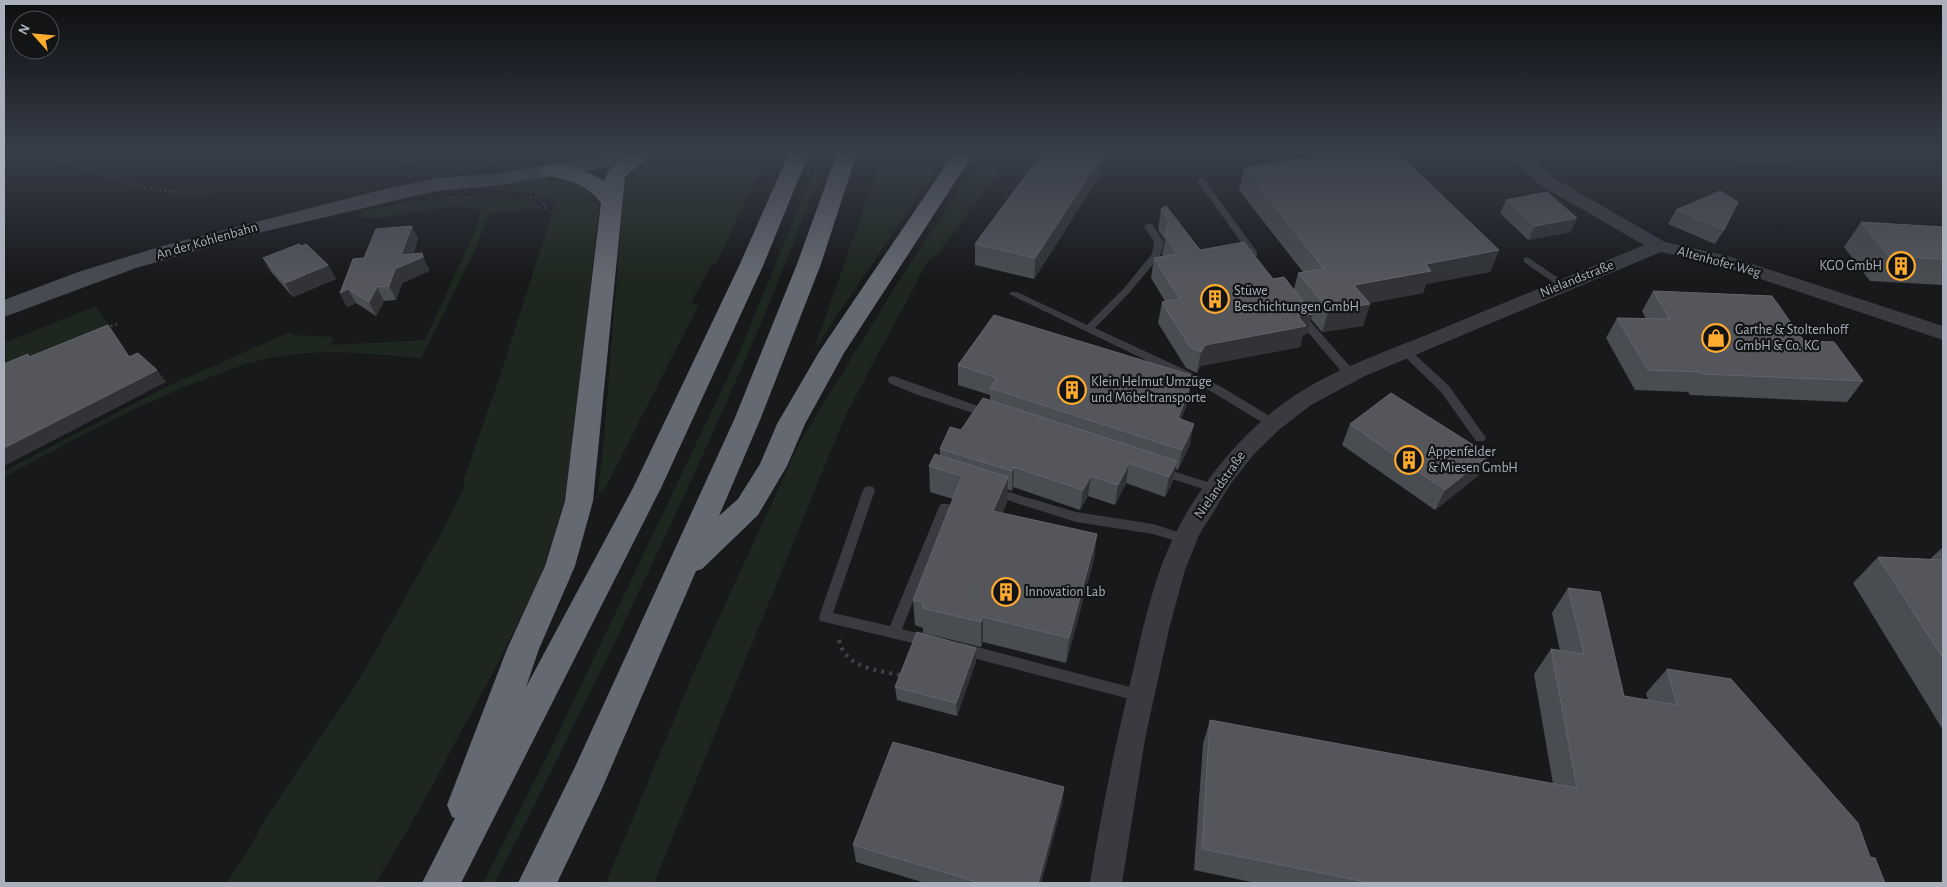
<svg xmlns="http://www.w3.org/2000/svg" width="1947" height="887" viewBox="0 0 1947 887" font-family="'Alegreya Sans',sans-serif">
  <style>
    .green { fill: #1e271f }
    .water { fill: #2d3941 }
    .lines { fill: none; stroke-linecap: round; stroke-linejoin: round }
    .path-far1 { stroke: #3f4248; stroke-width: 2.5; stroke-dasharray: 2 3; stroke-linecap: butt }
    .path { stroke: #3f4248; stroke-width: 4; stroke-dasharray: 3 5; stroke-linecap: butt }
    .lane { fill: #393b41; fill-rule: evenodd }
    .street { fill: #393b41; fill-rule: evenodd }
    .secondary { fill: #474a51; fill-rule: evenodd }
    .highway { fill: #656972; fill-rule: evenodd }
    .wall { fill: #494c50 }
    .shaded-wall { fill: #313336 }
    .building { fill: #54565c; stroke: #61646b }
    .labels { text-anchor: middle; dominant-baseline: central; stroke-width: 4.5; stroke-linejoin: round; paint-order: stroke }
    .street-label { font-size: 14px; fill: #aab0bc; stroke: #131416 }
    .poi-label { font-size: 14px; fill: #aab0bc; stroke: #131416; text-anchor: start }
  </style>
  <rect width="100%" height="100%" fill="#18191b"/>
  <!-- green -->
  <g class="green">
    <polygon points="499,153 532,153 423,173 477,161 477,158"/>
    <polygon points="728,153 768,153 716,264 712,264 691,303 699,305 605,488 603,491 598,492 604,439 624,185 630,173 647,161"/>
    <path d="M821 153H828C810 199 793 246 774 292 690 493 593 689 495 883H483L554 742 737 358Z"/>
    <polygon points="883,153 947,153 814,350"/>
    <polygon points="984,153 1013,153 937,255 928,261 846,414 654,883 606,883 694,672 800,442 905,271"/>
    <polygon points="505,161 508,161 506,164 436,177 429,176"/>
    <path d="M545 179C566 181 593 185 599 208L569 483 556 529 538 583 498 663 419 810 376 883H226L244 857 271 810 359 680 440 535 464 487V479L500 376 555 204C546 191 508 191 493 189L521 182Z"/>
    <path d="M484 194 527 199 539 205 541 212 531 209 490 213 476 248 421 359C380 354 338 350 296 354 258 357 223 372 187 386 124 412 64 444 4 478V471L164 388 290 332 294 335 334 337 331 345 425 340 474 233 482 210 455 206 378 218 360 217 359 215 367 210 416 200 418 201 452 195 459 196Z"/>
    <polygon points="96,306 109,326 4,370 4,343"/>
  </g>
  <!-- water -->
  <path class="water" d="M1722 153H1828C1806 160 1739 171 1722 153Z"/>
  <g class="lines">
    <!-- path-far1 -->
    <g class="path-far1">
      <polyline points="35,153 145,188 177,192 210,192"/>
      <polyline points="56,157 82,153"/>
      <polyline points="402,162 447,153"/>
      <path d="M530 196C539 198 544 201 546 210"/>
      <polyline points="106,328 117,324"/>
    </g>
    <!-- path -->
    <path class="path" d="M839 640C845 668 876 670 900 675"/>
    <!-- lane -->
    <g class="lane">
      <polygon points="1201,178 1204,179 1257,252 1257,256 1251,256 1197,181"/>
      <polygon points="1149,223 1152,224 1164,242 1160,256 1130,292 1095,328 1220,386 1276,420 1278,423 1276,426 1268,426 1212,392 1009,294 1011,292 1017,292 1087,325 1124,288 1152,254 1154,242 1144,226"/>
      <polygon points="1527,257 1566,283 1568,285 1566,287 1560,287 1524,262 1524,258"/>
      <polygon points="1299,312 1303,313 1354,371 1355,374 1354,377 1346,377 1295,317 1294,315 1295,313"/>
      <polygon points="1405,348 1409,349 1449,386 1484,435 1486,438 1484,441 1476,441 1441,392 1401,353 1400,351 1401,349"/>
      <polygon points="893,376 992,411 993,414 988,418 915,394 889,383 888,380 889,377"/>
      <polygon points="1160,467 1220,486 1222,489 1220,492 1216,493 1156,474 1154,471 1156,468"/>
      <polygon points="869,486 873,487 875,490 833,613 890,626 939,507 941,504 949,504 951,507 902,629 934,637 936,641 934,645 929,647 825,622 820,621 819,617 863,490 865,487"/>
      <polygon points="992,487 1076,512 1153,524 1190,536 1192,539 1190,542 1186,544 1153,534 1076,522 988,494 986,491 988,488"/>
      <polygon points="962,643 1141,690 1146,692 1148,696 1146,700 1141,702 962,655 957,653 955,649 957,645"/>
    </g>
    <!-- street -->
    <path class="street" d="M1506 153H1523L1552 177 1665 242 1728 256 1943 326V340L1716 264 1661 252 1365 376 1311 405 1280 429 1254 454 1232 482 1199 535 1185 570 1169 629 1145 739 1122 883H1090C1100 819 1113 755 1128 692 1138 651 1146 609 1160 570 1183 504 1235 435 1294 396 1335 369 1384 352 1429 334 1501 304 1572 275 1644 245L1540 185Z"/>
    <!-- secondary -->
    <polygon class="secondary" points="620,153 649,153 646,157 621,165 493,186 436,191 262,232 136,268 4,317 4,300 78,272 162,246 377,191 436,178 493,174"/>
    <!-- highway -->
    <g class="highway">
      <path d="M630 153H653L625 177 593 501 575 566 539 649 526 687 633 488 739 266 789 153H809L763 266 661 488 461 883H422L455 818 452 817 447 805 507 649 545 566 565 501 601 203C586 183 565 180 543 174L540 170 543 166C560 161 589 171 604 181L608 171Z"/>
      <polygon points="837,153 857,153 821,264 760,420 719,516 738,499 760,464 777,424 819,352 954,153 974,153 844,353 805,424 787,466 758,515 702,569 696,571 601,791 557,883 518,883 575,767 734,420 797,264"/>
    </g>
  </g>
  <!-- wall -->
  <g class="wall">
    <polygon points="1244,168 1499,250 1490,272 1426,284 1423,293 1369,303 1370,304 1363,326 1322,332 1311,319 1307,334 1303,335 1300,347 1200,366 1197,373 1186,368 1158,323 1162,302 1165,301 1151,278 1154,258 1163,256 1162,255 1165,240 1158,230 1161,209 1200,250 1273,279 1294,289 1298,273 1303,272 1239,190"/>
    <polygon points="1100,175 1034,279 975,265 975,244"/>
    <polygon points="1506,200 1571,232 1528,240 1500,213"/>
    <polygon points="1676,210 1724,230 1715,244 1668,224"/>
    <polygon points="1861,222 1943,227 1943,285 1870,281 1844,247"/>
    <polygon points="412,226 418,239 413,254 428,267 429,271 402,283 396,300 384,301 376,316 356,303 347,307 340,293 364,258"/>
    <polygon points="302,246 328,265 336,279 293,297 271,272 263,258"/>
    <polygon points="1653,291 1804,341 1863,381 1847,402 1690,395 1688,392 1635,390 1606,338 1617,318 1646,319 1642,311"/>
    <polygon points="958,365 1191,375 1189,384 1187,404 1181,419 1190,444 1178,470 1175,469 1173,481 1165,497 1126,483 1115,505 1088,496 1080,510 1013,487 1012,491 1007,489 1007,502 1002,513 1097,534 1094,559 1066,663 983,642 981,647 923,633 923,628 915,625 913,600 953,499 930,492 929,466 940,456 940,449 961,430 990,400 990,395 958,385"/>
    <polygon points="1350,424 1479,475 1435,510 1342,445"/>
    <polygon points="1943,547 1943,730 1853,583 1878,557 1930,559"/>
    <polygon points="1568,588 1624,696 1648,700 1646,693 1667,669 1870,857 1885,883 1256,883 1194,870 1203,744 1210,720 1553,784 1534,674 1551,649 1560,651 1552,613"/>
    <polygon points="976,648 976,661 957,716 897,700 895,687"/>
    <polygon points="1064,787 1062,805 1041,883 925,883 856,862 853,845"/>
  </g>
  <!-- shaded-wall -->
  <g class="shaded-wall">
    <polygon points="1102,156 1100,175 1034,279 1035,258"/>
    <polygon points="1577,218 1571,232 1528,240 1535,226"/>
    <polygon points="412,226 418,239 409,263 422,253 429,271 402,283 396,300 389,286"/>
    <polygon points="1499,250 1490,272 1426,284 1423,293 1347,307 1354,285 1426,264"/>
    <polygon points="328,265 336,279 293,297 285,283"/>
    <polygon points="377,287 384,301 376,316 369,302"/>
    <polygon points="348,289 356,303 347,307 340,293"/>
    <polygon points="1370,304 1363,326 1322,332 1329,310"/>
    <polygon points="1313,314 1307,334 1303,335 1300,347 1200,366 1197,373 1201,352 1205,345 1298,316"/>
    <polygon points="108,325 117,337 138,369 129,357"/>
    <polygon points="157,370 166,382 4,466 4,448"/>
    <polygon points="1191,384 1187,404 1174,437 1178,418"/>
    <polygon points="1194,424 1190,444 1178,470 1182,450"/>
    <polygon points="1489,455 1479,475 1435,510 1445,490"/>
    <polygon points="1177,461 1173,481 1165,497 1169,477"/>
    <polygon points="1129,463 1126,483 1115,505 1118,485"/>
    <polygon points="1014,467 1013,487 1012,491 1012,471"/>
    <polygon points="1091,476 1088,496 1080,510 1083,490"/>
    <polygon points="1008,477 1007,502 993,536 993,511"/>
    <polygon points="1097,534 1094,559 1066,663 1069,638"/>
    <polygon points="983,617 983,642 981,647 981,622"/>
    <polygon points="976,648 976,661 957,716 956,703"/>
    <polygon points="1064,787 1062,805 1041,883 1038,883"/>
  </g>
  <!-- building -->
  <g class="building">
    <polygon points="1042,153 1090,153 1102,156 1035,258 975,244"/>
    <polygon points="1342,153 1398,153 1499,250 1426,264 1431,271 1354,285 1370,304 1329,310 1298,273 1324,269 1244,168"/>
    <polygon points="1720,191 1738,202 1724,230 1676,210"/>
    <polygon points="1547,192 1577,218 1535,226 1506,200"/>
    <polygon points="1166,206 1200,250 1244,242 1273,279 1284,277 1313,314 1298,316 1306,326 1205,345 1201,352 1190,347 1162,302 1180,299 1154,258 1177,254 1165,234 1169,221 1161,209"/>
    <polygon points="1861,222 1943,227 1943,259 1889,256"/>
    <polygon points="412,226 401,255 422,253 423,257 395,269 389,286 377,287 369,302 348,289 340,293 353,259 364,258 376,229"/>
    <polygon points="299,244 302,246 306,244 328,265 285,283 263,258"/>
    <polygon points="1653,291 1772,296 1804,341 1834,342 1863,381 1703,374 1701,372 1648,370 1617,318 1670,319"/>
    <polygon points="994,315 1191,375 1187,383 1191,384 1178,418 1194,424 1182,450 990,388 997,378 958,365"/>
    <polygon points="108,325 129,357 138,353 157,370 4,448 4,364 28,354 29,357"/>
    <polygon points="1391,393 1489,455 1445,490 1350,424"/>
    <polygon points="983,398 1177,461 1169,477 1129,463 1118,485 1091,476 1083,490 1014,467 1012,471 940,449 950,427 961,430"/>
    <polygon points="935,454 1008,477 993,511 1097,534 1069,638 983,617 981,622 922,608 924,603 913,600 962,476 929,466"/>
    <polygon points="1878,557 1943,560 1943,658"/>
    <polygon points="1568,588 1600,592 1624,696 1677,705 1667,669 1731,679 1858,823 1870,857 1875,858 1885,883 1371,883 1202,849 1210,720 1577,788 1551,649 1584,654"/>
    <polygon points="917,632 976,648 956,703 895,687"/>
    <polygon points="893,742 1064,787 1038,883 980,883 853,845"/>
  </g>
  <!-- sky -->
  <linearGradient id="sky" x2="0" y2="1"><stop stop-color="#0d0e0f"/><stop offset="0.55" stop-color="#373e4a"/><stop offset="1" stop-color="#373e4a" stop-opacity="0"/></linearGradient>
  <rect width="1947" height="277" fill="url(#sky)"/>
  <!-- icons -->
  <defs>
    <symbol id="building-ring" viewBox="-11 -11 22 22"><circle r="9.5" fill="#131416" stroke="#ffab2d" stroke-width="1.5"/><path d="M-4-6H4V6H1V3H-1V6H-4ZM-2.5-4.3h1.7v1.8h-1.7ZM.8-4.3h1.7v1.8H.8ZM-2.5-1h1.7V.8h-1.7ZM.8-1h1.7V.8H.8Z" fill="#ffab2d"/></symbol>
    <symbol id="shop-ring" viewBox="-11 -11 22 22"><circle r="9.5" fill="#131416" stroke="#ffab2d" stroke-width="1.5"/><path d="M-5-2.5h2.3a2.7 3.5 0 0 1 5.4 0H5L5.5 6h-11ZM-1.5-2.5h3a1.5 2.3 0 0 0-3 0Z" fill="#ffab2d"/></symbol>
  </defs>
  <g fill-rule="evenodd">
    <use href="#building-ring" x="1885" y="250" width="32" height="32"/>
    <use href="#building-ring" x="1199" y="283" width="32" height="32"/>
    <use href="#shop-ring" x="1700" y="322" width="32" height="32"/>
    <use href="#building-ring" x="1056" y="374" width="32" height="32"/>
    <use href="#building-ring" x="1393" y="444" width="32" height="32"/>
    <use href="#building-ring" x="990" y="576" width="32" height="32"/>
  </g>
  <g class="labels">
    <!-- street labels -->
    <g class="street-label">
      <text transform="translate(207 241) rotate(-16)">An der Kohlenbahn</text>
      <text transform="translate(1719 262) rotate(15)">Altenhofer Weg</text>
      <text transform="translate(1577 279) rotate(-22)">Nielandstraße</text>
      <text transform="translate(1220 485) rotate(-55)">Nielandstraße</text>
    </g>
    <!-- poi labels -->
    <g class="poi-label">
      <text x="1882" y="266" text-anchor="end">KGO GmbH</text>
      <text x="1234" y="291">Stüwe<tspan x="1234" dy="16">Beschichtungen GmbH</tspan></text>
      <text x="1735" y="330">Garthe &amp; Stoltenhoff<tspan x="1735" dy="16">GmbH &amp; Co. KG</tspan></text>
      <text x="1091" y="382">Klein Helmut Umzüge<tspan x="1091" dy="16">und Möbeltransporte</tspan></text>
      <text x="1428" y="452">Appenfelder<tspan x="1428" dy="16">&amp; Miesen GmbH</tspan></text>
      <text x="1025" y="592">Innovation Lab</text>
    </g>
  </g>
  <!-- border -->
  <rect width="1947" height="887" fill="none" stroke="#aab0bc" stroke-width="10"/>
  <!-- north arrow -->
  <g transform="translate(35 35) rotate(297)"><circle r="24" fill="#131416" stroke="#4f5258"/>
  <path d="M0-4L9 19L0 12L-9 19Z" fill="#ffab2d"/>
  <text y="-8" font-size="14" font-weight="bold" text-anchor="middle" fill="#aab0bc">N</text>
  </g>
</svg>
